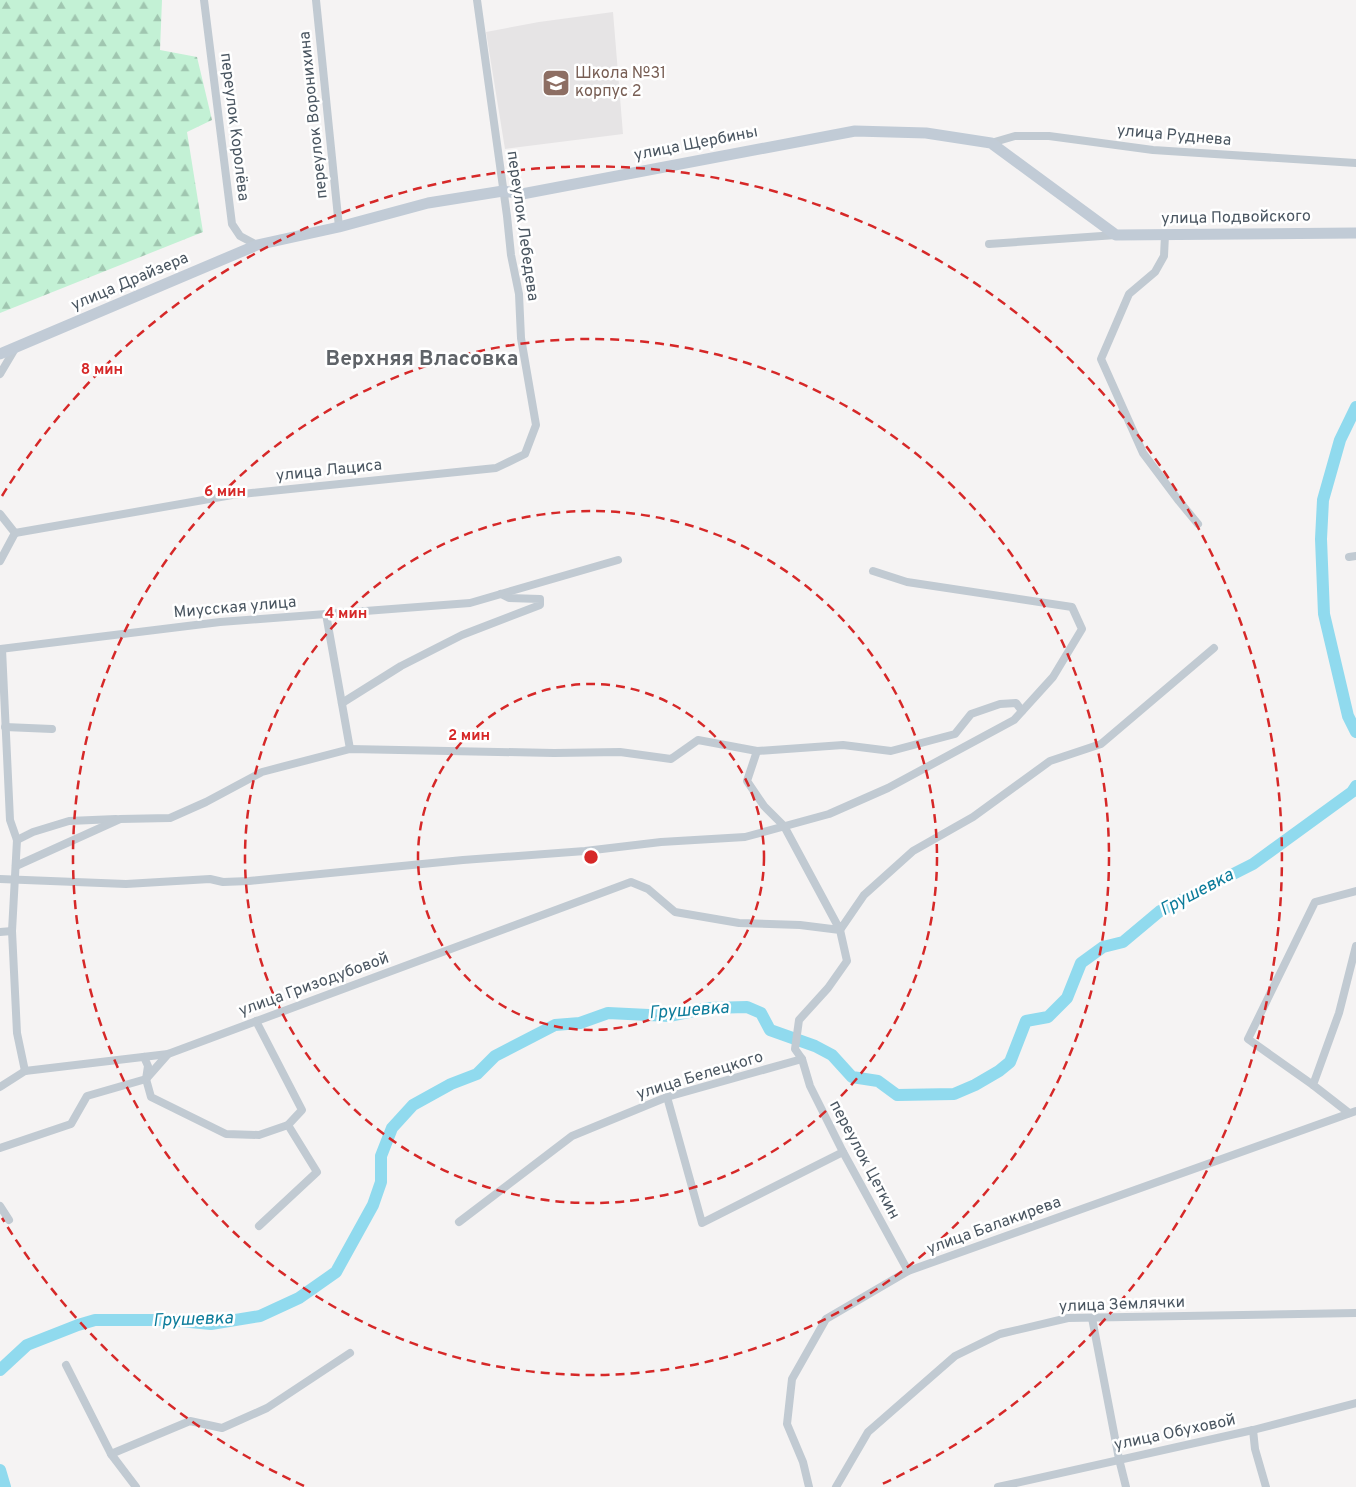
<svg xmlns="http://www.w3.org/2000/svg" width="1356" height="1487" viewBox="0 0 1356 1487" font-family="Overpass,sans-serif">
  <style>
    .education { fill: #e6e4e5 }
    .forest { fill: url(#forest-firs) }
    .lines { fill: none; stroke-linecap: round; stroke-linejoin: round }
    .river { stroke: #90daee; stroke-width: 12 }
    .street { stroke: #c1cad2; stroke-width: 8 }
    .secondary { stroke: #c1cbd6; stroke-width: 11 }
    .ring { fill: none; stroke: #d62828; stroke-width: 2.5; stroke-dasharray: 9 6 }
    .labels { text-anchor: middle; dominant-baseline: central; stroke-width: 5; stroke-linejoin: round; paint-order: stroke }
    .education-label { font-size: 16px; fill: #785e54; stroke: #fff; text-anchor: start }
    .street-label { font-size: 16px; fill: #4a5661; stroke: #fff }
    .water-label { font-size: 18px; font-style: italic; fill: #0c7c9b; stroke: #fff }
    .district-label { font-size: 21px; font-weight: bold; fill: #5f6368; stroke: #fff }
    .centre { fill: #d62828; stroke: #fff; stroke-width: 2.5 }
    .ring-label { font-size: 15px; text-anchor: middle; font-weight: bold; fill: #d62828; stroke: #fff; stroke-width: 5; stroke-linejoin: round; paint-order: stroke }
  </style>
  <defs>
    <pattern id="forest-firs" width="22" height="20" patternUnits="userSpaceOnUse" patternTransform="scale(1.25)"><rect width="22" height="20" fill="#c3f1d5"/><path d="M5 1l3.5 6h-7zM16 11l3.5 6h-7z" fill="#a0c6b0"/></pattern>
  </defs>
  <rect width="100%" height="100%" fill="#f5f3f3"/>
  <!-- education -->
  <polygon class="education" points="613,12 623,134 505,149 486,32 539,22"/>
  <!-- forest -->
  <polygon class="forest" points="0,0 162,0 160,50 197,57 212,120 187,132 203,232 0,313"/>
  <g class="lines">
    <!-- river -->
    <g class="river">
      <polyline points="1356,407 1340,440 1323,500 1321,539 1324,614 1348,716 1356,732"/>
      <polyline points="0,1370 27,1345 78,1325 95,1320 169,1320 211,1324 260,1316 299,1298 336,1272 373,1205 381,1182 381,1156 392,1128 413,1105 451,1084 477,1074 495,1056 555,1025 580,1023 608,1013 669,1016 709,1008 747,1007 761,1013 770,1030 815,1046 832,1055 852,1077 878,1081 897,1095 954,1094 975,1085 999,1071 1010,1062 1026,1021 1048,1017 1067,998 1081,963 1103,947 1123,942 1160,911 1253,864 1352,792 1356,786"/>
      <polyline points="0,1470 5,1487"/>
    </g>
    <!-- street -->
    <g class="street">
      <polyline points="204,0 232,224 240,236 257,245"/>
      <polyline points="316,0 339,227"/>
      <polyline points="991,143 1015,136 1049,136 1153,150 1356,163"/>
      <polyline points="1165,235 1164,256 1155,272 1129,294 1101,359 1143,453 1179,501 1198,524"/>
      <polyline points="989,244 1116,235"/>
      <polyline points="0,374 16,347"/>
      <polyline points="0,514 15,533 0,561"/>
      <polyline points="15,533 232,495 496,468 525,454 536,425 521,338 519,294 511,255 507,216 477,0"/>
      <polyline points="1349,557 1356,556"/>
      <polyline points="326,614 350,749"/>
      <polyline points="0,649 220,622 470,603 618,560"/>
      <polyline points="2,649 10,820 17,840 12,931 17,1033 25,1071"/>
      <polyline points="342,703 401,666 462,635 540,605 540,599 509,598 501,594"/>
      <polyline points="5,727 52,729"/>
      <polyline points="757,751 747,781 764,806 784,826 840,930 864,895 913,851 973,817 1050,761 1101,744 1214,648"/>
      <polyline points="17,840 33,832 69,821 116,819"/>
      <polyline points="16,866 120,819 170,818 206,802 262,772 350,749 554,753 620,752 671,759 698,740 757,751 843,745 891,751 955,734 971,714 1000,704 1016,703 1022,711"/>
      <polyline points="0,879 126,884 210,879 223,882 249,881 463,860 585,851 661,842 745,837 829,814 888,788 1014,720 1053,677 1082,629 1072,607 907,582 873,571"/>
      <polyline points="0,932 12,931"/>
      <polyline points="144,1057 148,1066 146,1079 151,1097 226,1134 259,1135 288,1125 302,1110 256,1021"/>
      <polyline points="1313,1085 1248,1039 1315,902 1356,891"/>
      <polyline points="0,1087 25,1071 168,1054 631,882 648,889 675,912 739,923 800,925 840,930 847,961 828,988 799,1020 795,1049 802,1059 810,1086 843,1152 908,1271"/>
      <polyline points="667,1097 702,1223 843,1152"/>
      <polyline points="1349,1113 1313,1085 1339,1013 1356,946"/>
      <polyline points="0,1148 71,1124 87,1096 146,1079 168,1054"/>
      <polyline points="0,1206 9,1220"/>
      <polyline points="459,1222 572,1136 667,1097 802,1059"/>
      <polyline points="259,1226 317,1172 288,1125"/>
      <polyline points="1092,1318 1119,1459 1126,1487"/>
      <polyline points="66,1365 111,1454 136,1487"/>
      <polyline points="1253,1430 1255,1449 1266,1487"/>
      <polyline points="111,1454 190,1421 222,1428 267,1408 350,1353"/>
      <polyline points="809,1487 803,1462 787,1424 792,1379 826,1319 908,1271 1356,1111"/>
      <polyline points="836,1487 868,1432 955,1356 1000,1334 1068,1318 1356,1313"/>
      <polyline points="998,1487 1253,1430 1356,1403"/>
    </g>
    <!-- secondary -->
    <polyline class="secondary" points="0,354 257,245 339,227 428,203 503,191 522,194 855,131 926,133 991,143 1116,235 1356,233"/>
  </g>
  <!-- distance rings -->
  <g class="ring">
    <circle cx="591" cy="857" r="173"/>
    <circle cx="591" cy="857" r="346"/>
    <circle cx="591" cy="857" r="518"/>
    <path d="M304 1486A691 691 0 0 1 2 1218M2 496A691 691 0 1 1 878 1486"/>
  </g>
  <!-- icons -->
  <defs>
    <symbol id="school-square" viewBox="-11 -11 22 22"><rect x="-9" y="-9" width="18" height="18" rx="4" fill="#8d6e63" stroke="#fff"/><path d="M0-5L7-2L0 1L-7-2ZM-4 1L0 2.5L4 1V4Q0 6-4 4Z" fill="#fff"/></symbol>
  </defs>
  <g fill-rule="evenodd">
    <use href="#school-square" x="540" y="67" width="32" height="32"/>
  </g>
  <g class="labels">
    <!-- education labels -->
    <g class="education-label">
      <text x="575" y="74">Школа №31<tspan x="575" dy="18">корпус 2</tspan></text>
    </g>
    <!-- street labels -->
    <g class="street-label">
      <text transform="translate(314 115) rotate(-96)">переулок Воронихина</text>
      <text transform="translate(234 127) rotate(83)">переулок Королёва</text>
      <text transform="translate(1174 136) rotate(5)">улица Руднева</text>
      <text transform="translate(696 144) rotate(-11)">улица Щербины</text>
      <text transform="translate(1236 218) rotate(-1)">улица Подвойского</text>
      <text transform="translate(522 226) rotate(82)">переулок Лебедева</text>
      <text transform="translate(130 282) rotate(-23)">улица Драйзера</text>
      <text transform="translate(329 471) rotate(-6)">улица Лациса</text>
      <text transform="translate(235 608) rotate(-5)">Миусская улица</text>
      <text transform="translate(314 985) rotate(-20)">улица Гризодубовой</text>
      <text transform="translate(700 1076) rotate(-17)">улица Белецкого</text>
      <text transform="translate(864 1160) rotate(62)">переулок Цеткин</text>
      <text transform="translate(994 1226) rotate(-20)">улица Балакирева</text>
      <text transform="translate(1122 1305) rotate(-2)">улица Землячки</text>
      <text transform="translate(1175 1433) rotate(-12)">улица Обуховой</text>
    </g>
    <!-- water labels -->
    <g class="water-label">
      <text transform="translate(1197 893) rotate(-28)">Грушевка</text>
      <text transform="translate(689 1011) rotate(-4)">Грушевка</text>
      <text transform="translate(193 1320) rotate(-2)">Грушевка</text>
    </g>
    <!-- district labels -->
    <g class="district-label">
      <text x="422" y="359">Верхняя Власовка</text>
    </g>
  </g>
  <circle cx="591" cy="857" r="8" class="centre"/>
  <g class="ring-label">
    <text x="102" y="374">8 мин</text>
    <text x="225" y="496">6 мин</text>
    <text x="346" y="618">4 мин</text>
    <text x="469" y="740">2 мин</text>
  </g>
</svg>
